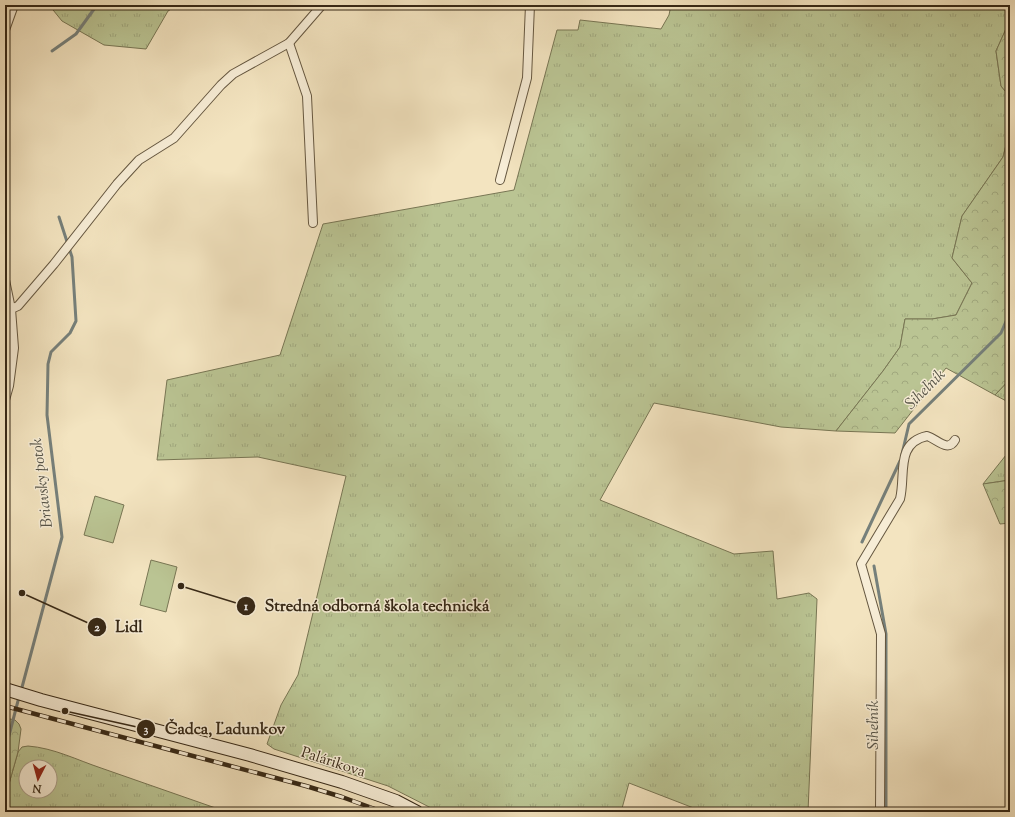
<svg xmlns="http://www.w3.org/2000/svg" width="1015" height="817" viewBox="0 0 1015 817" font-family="'Sorts Mill Goudy',serif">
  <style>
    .grass { fill: url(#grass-tufts); stroke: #787654; fill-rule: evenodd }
    .forest { fill: url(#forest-crowns); stroke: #787654 }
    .park { fill: #bac493; stroke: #787654 }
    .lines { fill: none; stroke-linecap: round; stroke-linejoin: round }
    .stream { stroke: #76807b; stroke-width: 3 }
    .street-casing { stroke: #655740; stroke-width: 10 }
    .secondary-casing { stroke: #362816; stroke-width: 14 }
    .street { stroke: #f7edd6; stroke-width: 8 }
    .secondary { stroke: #f7edd6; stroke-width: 12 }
    .rail-casing { stroke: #362816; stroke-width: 4.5 }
    .rail { stroke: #f7edd6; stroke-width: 3; stroke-dasharray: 9; stroke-linecap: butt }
    .labels { text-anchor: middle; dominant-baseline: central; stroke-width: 3; stroke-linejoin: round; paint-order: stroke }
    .street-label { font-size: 15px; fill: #362816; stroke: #f7edd6 }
    .water-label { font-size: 16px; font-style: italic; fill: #565448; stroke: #f7edd6 }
    .leader { fill: none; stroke: #362816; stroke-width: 1.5 }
    .callout-dot { fill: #362816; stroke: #f7edd6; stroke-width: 1.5 }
    .mark-label { font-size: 12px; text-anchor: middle; font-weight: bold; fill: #fff }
    .callout-label { font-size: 16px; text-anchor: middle; font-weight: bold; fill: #362816; stroke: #f7edd6; stroke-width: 3; stroke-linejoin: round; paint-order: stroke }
  </style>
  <defs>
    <pattern id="grass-tufts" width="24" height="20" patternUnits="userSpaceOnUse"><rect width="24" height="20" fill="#bac493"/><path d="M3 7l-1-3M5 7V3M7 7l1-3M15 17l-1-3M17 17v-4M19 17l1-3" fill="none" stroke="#a0a87e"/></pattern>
    <pattern id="forest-crowns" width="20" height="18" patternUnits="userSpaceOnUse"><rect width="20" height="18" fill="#bac493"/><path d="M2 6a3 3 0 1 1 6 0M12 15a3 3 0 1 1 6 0" fill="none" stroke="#a0a87e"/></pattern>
  </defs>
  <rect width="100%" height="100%" fill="#f3e4c0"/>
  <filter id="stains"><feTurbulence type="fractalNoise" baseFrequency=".005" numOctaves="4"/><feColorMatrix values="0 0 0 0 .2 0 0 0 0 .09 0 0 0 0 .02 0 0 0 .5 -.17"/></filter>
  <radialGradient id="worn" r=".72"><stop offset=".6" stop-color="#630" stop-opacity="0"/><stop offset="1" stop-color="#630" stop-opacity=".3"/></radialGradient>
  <!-- grass -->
  <g class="grass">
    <polygon points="49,5 178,5 168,11 146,49 104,45 62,21"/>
    <polygon points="671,5 1010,5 1010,20 996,51 1001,86 1010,97 1010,129 1003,157 962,216 952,258 972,283 956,315 932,319 905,319 900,347 883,371 836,431 781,427 654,403 600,500 734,554 773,551 777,599 809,593 817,599 808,812 704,812 629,783 621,812 439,812 388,786 274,749 267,744 281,705 298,675 346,476 258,457 157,460 167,380 280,355 323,224 514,190 557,30 578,30 580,20 661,29 669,15"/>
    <polygon points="1010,379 1010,403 995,395"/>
    <polygon points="1010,450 1010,480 983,484"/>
    <path d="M28 746C54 748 77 760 101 768 143 783 185 797 227 812H5V798L18 752 22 747ZM26 767H50V791H26Z"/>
  </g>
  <!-- forest -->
  <g class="forest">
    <polygon points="1010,20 1010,97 1001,86 996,51"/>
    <polygon points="1010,129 1010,379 995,395 946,368 895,433 836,431 883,371 900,347 905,319 932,319 956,315 972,283 952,258 962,216 1003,157"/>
    <polygon points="1010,480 1010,523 1000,524 983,484"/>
    <polygon points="10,719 15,720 19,724 21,729 18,752 5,798 5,720"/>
  </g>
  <!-- park -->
  <g class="park">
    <polygon points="95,496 124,505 113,543 84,535"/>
    <polygon points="151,560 177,567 166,612 140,605"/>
  </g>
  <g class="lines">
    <!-- stream -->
    <g class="stream">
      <polyline points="52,51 76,34 97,5"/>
      <polyline points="902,454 909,424 1001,333 1010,312"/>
      <polyline points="862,542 900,461"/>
      <polyline points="874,566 886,634 886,812"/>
      <polyline points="21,691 62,537 47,415 48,364 51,352 70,333 76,321 72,257 59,217"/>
      <polyline points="5,751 19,697"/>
    </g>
    <defs>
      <g id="street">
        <polyline points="5,30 14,5"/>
        <polyline points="289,43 307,96 313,223"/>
        <polyline points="500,180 527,78 530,5"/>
        <polyline points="5,280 11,309 14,348 9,386 5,400"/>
        <polyline points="11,309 18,306 54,264 117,184 139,160 174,138 221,85 233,74 289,43 322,5"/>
        <path d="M880 812 881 634 861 564 900 499C906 475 895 443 927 436 937 439 948 453 955 440"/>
      </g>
      <polyline id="secondary" points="5,689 41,700 250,755 342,782 396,801 417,812"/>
    </defs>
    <!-- street casing -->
    <use href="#street" class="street-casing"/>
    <!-- secondary casing -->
    <use href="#secondary" class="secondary-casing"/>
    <!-- street -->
    <use href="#street" class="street"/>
    <!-- secondary -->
    <use href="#secondary" class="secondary"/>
    <defs>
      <polyline id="rail" points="5,706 306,786 342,797 383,812"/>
    </defs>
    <!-- rail casing -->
    <use href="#rail" class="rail-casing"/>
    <!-- rail -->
    <use href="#rail" class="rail"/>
  </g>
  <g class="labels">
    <!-- street labels -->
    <g class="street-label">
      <text transform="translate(333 763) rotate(18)">Palárikova</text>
    </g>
    <!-- water labels -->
    <g class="water-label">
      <text transform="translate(926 390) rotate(-45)">Siheľník</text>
      <text transform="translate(43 483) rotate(-97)">Briavsky potok</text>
      <text transform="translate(874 725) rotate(-90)">Siheľník</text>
    </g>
  </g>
  <!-- callouts -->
  <path class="leader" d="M181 586L246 606M22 593L97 627M65 711L146 729"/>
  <g class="callout-dot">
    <circle cx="181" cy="586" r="4"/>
    <circle cx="22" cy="593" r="4"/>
    <circle cx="65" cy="711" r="4"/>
    <circle cx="246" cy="606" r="10"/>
    <circle cx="97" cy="627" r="10"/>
    <circle cx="146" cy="729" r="10"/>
  </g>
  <g class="mark-label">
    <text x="246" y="610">1</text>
    <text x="97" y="631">2</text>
    <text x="146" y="733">3</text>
  </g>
  <g class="callout-label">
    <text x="377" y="611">Stredná odborná škola technická</text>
    <text x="129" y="632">Lidl</text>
    <text x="225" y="734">Čadca, Ľadunkov</text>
  </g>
  <!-- margin -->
  <rect width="1015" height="817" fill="none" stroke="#f3e4c0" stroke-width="20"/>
  <rect x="6" y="6" width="1003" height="805" fill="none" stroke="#362816" stroke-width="2"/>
  <rect x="10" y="10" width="995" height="797" fill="none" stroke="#362816"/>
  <!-- north arrow -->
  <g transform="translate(38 779) rotate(186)"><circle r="19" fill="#f7edd6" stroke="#aa9e89"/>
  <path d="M0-3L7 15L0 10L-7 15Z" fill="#8f2418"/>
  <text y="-6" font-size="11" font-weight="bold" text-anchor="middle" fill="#362816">N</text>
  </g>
  <rect width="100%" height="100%" filter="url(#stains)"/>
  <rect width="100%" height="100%" fill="url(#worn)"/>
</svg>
